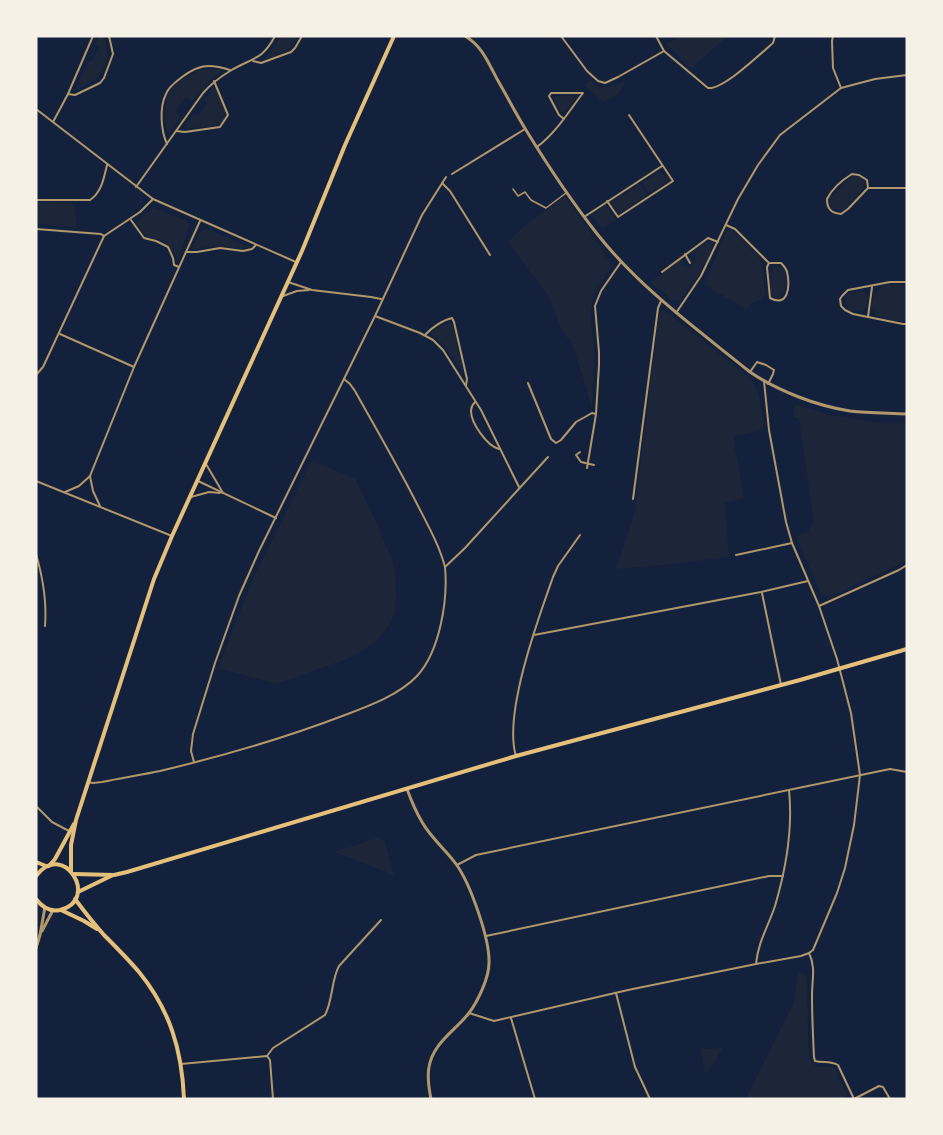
<svg xmlns="http://www.w3.org/2000/svg" width="943" height="1135" viewBox="0 0 943 1135" font-family="Lora,serif">
  <style>
    .green { fill: #1d2539 }
    .lines { fill: none; stroke-linecap: round; stroke-linejoin: round }
    .service { stroke: #b1986c; stroke-width: 1.5 }
    .minor { stroke: #b1986c; stroke-width: 2 }
    .tertiary { stroke: #b1986c; stroke-width: 3 }
    .secondary { stroke: #e5c07b; stroke-width: 4 }
  </style>
  <rect width="100%" height="100%" fill="#14213d"/>
  <!-- green -->
  <g class="green">
    <path d="M99 36H105C112 69 103 77 75 91L88 61H93L99 46 95 45Z"/>
    <path d="M279 36H297C289 52 281 55 264 60L275 45Z"/>
    <polygon points="681,36 728,36 691,68 666,44"/>
    <path d="M205 69H221V72L206 84 192 101 186 97 175 111 181 117 169 134C166 130 165 126 165 120 161 91 179 77 205 69Z"/>
    <path d="M590 80C602 92 607 88 622 82L625 83 618 94 604 102 585 86Z"/>
    <polygon points="215,87 226,113 223,122 214,126 183,129 194,114 198,116 208,103 204,100"/>
    <polygon points="572,95 575,97 575,100 566,111 561,112 554,99 555,96"/>
    <polygon points="660,172 668,178 668,181 651,192 648,192 642,182"/>
    <path d="M854 176 861 178 863 181V189L844 210C835 212 828 207 830 198L850 178Z"/>
    <polygon points="640,184 646,193 645,196 619,214 611,202"/>
    <polygon points="565,196 610,262 610,268 594,295 590,314 594,350 592,409 582,374 570,338 567,338 565,333 563,333 548,295 508,242 521,229"/>
    <polygon points="36,202 73,203 77,228 36,223"/>
    <polygon points="606,205 616,220 602,229 591,215"/>
    <path d="M154 208 187 221 189 226 178 260C169 244 166 239 147 237L136 222Z"/>
    <polygon points="207,229 249,247 244,249 219,246 192,249 200,232"/>
    <polygon points="731,229 762,260 765,295 760,300 751,303 748,310 706,286 705,282 727,231"/>
    <polygon points="707,242 712,243 713,246 699,275 679,301 674,301 651,283 653,280 682,259 685,261 682,264 686,268 697,259 694,254 692,256 691,253"/>
    <path d="M777 265 783 268C787 277 788 292 780 298L776 299 770 293V276L772 267Z"/>
    <path d="M886 285H907V321C901 322 883 320 878 316 866 308 874 288 886 285Z"/>
    <path d="M860 291 865 292 868 298 865 310C853 315 841 308 846 295L852 292Z"/>
    <path d="M664 310 749 377C761 391 761 410 764 427L760 428V431L733 436 744 498 725 503 729 557 672 564 616 569 634 516 659 315 661 311Z"/>
    <path d="M449 322 453 326 463 373C454 360 445 343 431 335L433 330Z"/>
    <polygon points="794,404 830,415 879,423 907,423 907,559 900,564 829,597 824,596 821,594 796,536 807,533 814,523 799,418 794,418"/>
    <polygon points="312,460 355,479 371,511 392,560 396,580 395,612 390,624 378,639 362,651 347,659 276,684 218,668 254,577"/>
    <polygon points="377,838 385,842 394,875 335,852"/>
    <polygon points="798,973 806,974 809,1059 817,1067 835,1067 839,1075 837,1076 847,1093 846,1096 842,1099 746,1099 793,1005"/>
    <polygon points="723,1048 707,1073 704,1071 701,1049"/>
  </g>
  <g class="lines">
    <!-- service -->
    <polyline class="service" points="513,189 518,196 525,192 531,200 546,208 566,193"/>
    <!-- minor -->
    <g class="minor">
      <polyline points="561,36 587,71 598,81 605,83 618,77 664,51"/>
      <path d="M656 36 664 51 708 88C723 90 760 54 773 43L775 36"/>
      <polyline points="833,36 832,41 833,68 841,88"/>
      <polyline points="253,61 261,63 291,52 295,48 302,36"/>
      <polyline points="68,94 75,95 100,83 104,78 113,54 109,36"/>
      <polyline points="36,109 153,199 296,262"/>
      <polyline points="53,122 68,94 93,36"/>
      <polyline points="176,131 185,132 220,127 228,115 214,81"/>
      <path d="M167 144C161 131 159 108 166 94 169 85 189 71 198 68 207 64 221 67 230 70"/>
      <path d="M537 147C556 133 569 111 583 93H551L549 96 559 115 564 119"/>
      <polyline points="452,174 525,129"/>
      <path d="M852 174 859 175 867 180 868 188 848 209 841 214C831 213 827 209 827 199 832 189 842 180 852 174Z"/>
      <polyline points="442,183 450,191 490,255"/>
      <path d="M136 187 203 93C211 84 220 77 230 71 251 58 262 61 275 36"/>
      <polyline points="868,188 907,188"/>
      <path d="M36 200H90C102 192 104 177 107 165"/>
      <polyline points="607,201 618,217 673,181 629,115"/>
      <polyline points="584,217 662,166"/>
      <polyline points="131,220 144,238 156,241 168,247 173,258 174,265 179,267"/>
      <path d="M726 225 735 229 769 263H781C784 266 786 268 787 272 790 285 789 308 770 298L767 267 769 263"/>
      <polyline points="36,229 101,234 104,236 140,212 153,199"/>
      <polyline points="186,252 197,252 220,248 243,251 252,249 256,245"/>
      <polyline points="685,254 690,263"/>
      <polyline points="662,272 708,238 718,242"/>
      <polyline points="288,282 312,290 371,297 381,299"/>
      <polyline points="907,282 890,282 848,290 842,296 840,299 841,306 845,310 853,314 903,324 907,324"/>
      <polyline points="283,296 297,291 309,290"/>
      <polyline points="676,313 701,276 738,199 758,165 780,135 841,88 875,79 907,75"/>
      <polyline points="375,316 420,333 433,340 443,350 481,410 519,487"/>
      <polyline points="868,317 872,287"/>
      <polyline points="60,334 134,367"/>
      <path d="M425 335C431 328 443 320 452 318L454 322 467 379 466 385"/>
      <polyline points="750,372 757,362 766,365 774,370 773,374 768,384"/>
      <polyline points="36,375 43,367 104,236"/>
      <path d="M344 379 350 384 355 391C375 427 396 463 415 500 426 522 439 544 445 567"/>
      <polyline points="528,383 551,439 556,443 561,440 576,422 592,413 596,414"/>
      <path d="M475 402C472 406 471 406 471 411 471 423 487 446 499 449"/>
      <polyline points="580,452 576,455 581,462 594,465"/>
      <polyline points="206,464 223,493"/>
      <polyline points="587,468 596,414 599,365 599,352 595,306 601,291 621,262"/>
      <polyline points="36,481 172,536"/>
      <polyline points="198,481 276,518"/>
      <polyline points="65,492 79,486 90,476"/>
      <polyline points="191,497 209,492 220,493"/>
      <polyline points="633,499 658,308 661,301"/>
      <polyline points="100,506 93,491 90,476 134,367 200,221"/>
      <path d="M36 554C43 578 47 601 45 626"/>
      <polyline points="736,555 792,543"/>
      <polyline points="762,593 781,685"/>
      <polyline points="819,606 899,570 907,565"/>
      <polyline points="534,635 761,592 808,581"/>
      <path d="M516 756C503 715 538 619 553 577L558 566 580 535"/>
      <polyline points="194,762 191,751 193,734 215,663 239,596 259,551 375,316 422,215 446,177"/>
      <path d="M88 782 93 783 102 782C121 778 141 775 160 771 223 756 285 738 345 715 369 706 399 695 417 676 440 651 448 600 445 567L465 548 548 457"/>
      <polyline points="36,806 52,822 69,831"/>
      <polyline points="457,865 476,855 890,769 907,772"/>
      <polyline points="486,936 769,876 783,876"/>
      <path d="M809 953C816 967 812 980 812 995 812 1016 813 1037 814 1057L815 1061C823 1063 831 1061 838 1065L854 1099"/>
      <path d="M756 964C758 942 768 927 775 906 786 869 793 829 789 790"/>
      <polyline points="616,993 635,1067 650,1099"/>
      <polyline points="469,1013 494,1021 628,990 756,964 801,956 809,953 813,950 837,893 845,868 854,825 860,775 851,713 837,659 819,606 792,543 786,522 769,430 764,381"/>
      <polyline points="511,1018 535,1099"/>
      <path d="M267 1056 273 1048 325 1015C333 1000 331 981 339 966L381 920"/>
      <polyline points="181,1064 267,1056 270,1060 273,1099"/>
      <polyline points="854,1099 879,1086 883,1087 890,1099"/>
    </g>
    <!-- tertiary -->
    <g class="tertiary">
      <path d="M465 36C482 46 488 62 497 79 507 96 516 114 526 130 548 166 572 202 598 235 641 289 697 329 750 372 778 391 817 406 850 411 869 413 888 413 907 414"/>
      <path d="M407 789C411 800 416 812 422 822 431 838 446 850 456 864 470 883 490 939 489 963 489 978 478 1001 469 1013 455 1031 433 1043 429 1067 427 1077 429 1089 431 1099"/>
      <polyline points="42,931 53,910"/>
      <polyline points="36,948 40,935 45,907"/>
    </g>
    <!-- secondary -->
    <g class="secondary">
      <polyline points="36,862 46,866"/>
      <polyline points="49,866 55,859 74,824"/>
      <polyline points="71,871 71,845 76,820 154,579 172,536 302,251 345,145 394,36"/>
      <polyline points="74,874 114,875 127,872 516,756 800,680 907,649"/>
      <path d="M36 876C63 839 101 900 60 910 50 912 42 907 36 899"/>
      <polyline points="78,892 113,875"/>
      <path d="M75 899C84 911 94 924 104 935 116 947 128 959 139 972 170 1010 182 1050 184 1099"/>
      <polyline points="61,910 84,921 97,929"/>
    </g>
  </g>
  <!-- border -->
  <rect width="943" height="1135" fill="none" stroke="#f6f1e7" stroke-width="75"/>
</svg>
